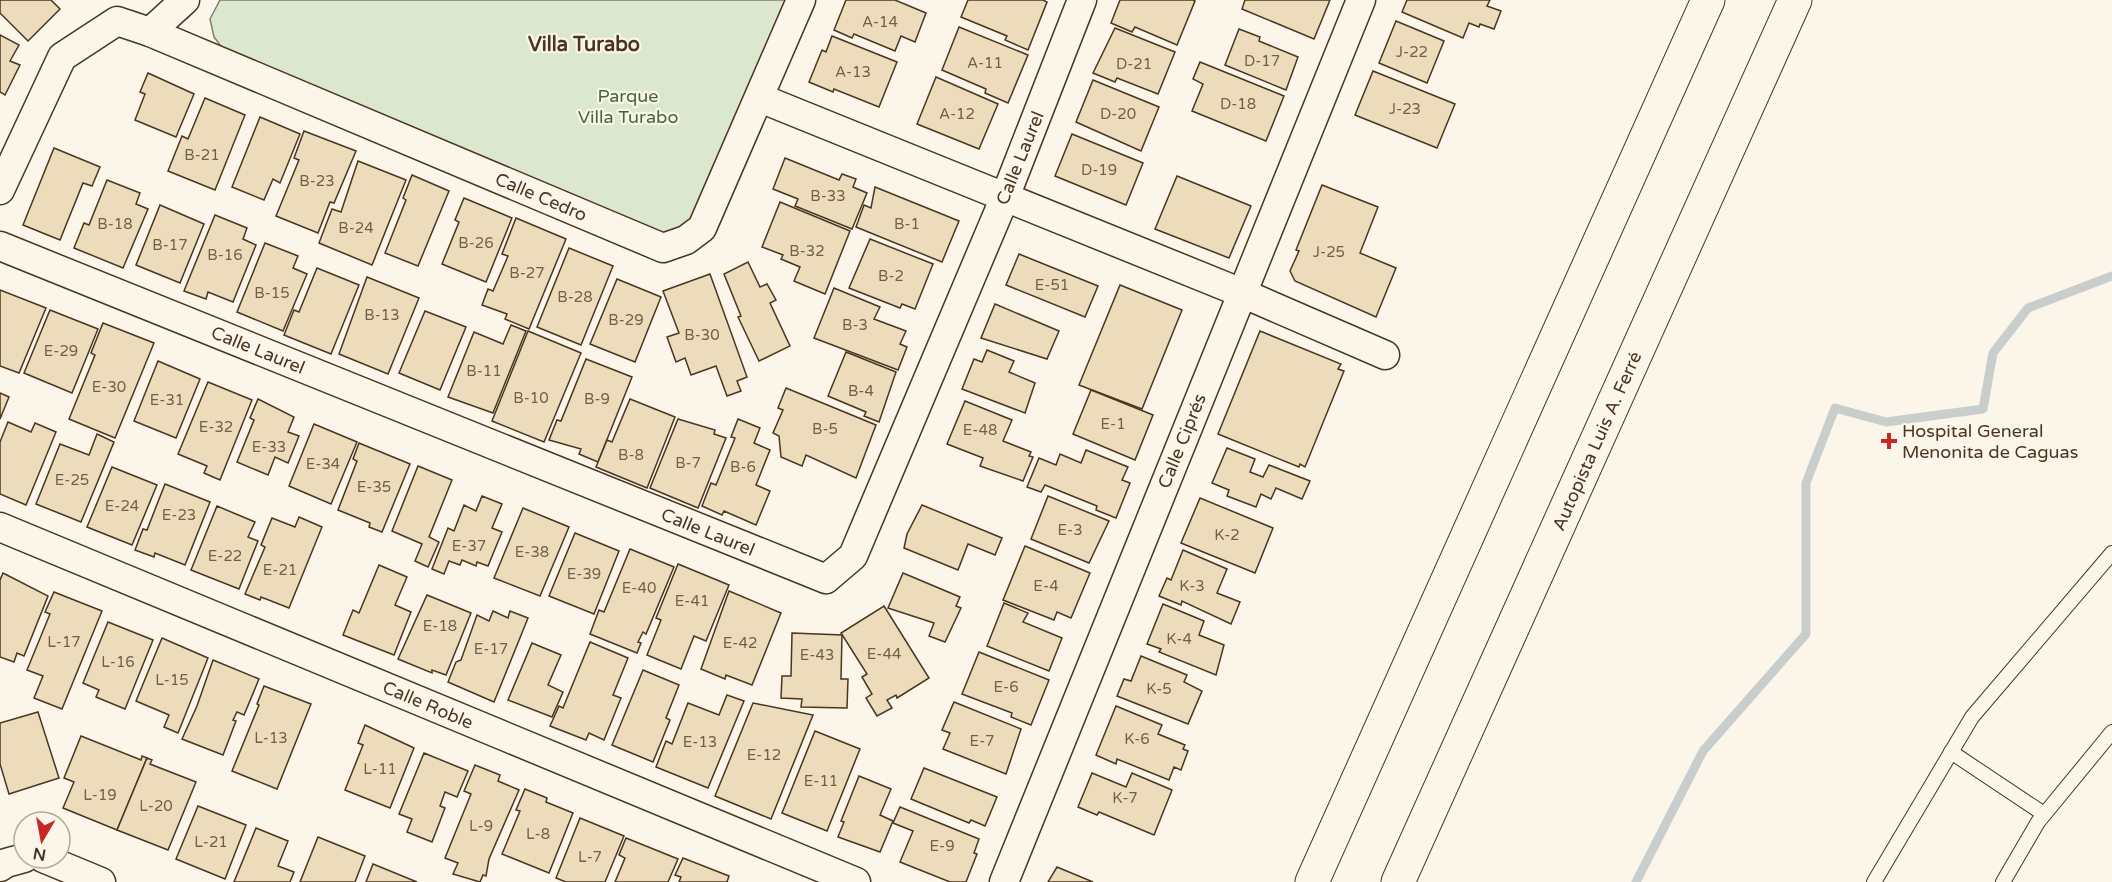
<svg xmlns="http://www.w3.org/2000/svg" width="2112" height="882" viewBox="0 0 2112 882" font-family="'Varela Round',sans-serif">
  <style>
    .green { fill: #dce7d0; stroke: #887966; stroke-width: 1.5 }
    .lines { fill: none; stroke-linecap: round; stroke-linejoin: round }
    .stream { stroke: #c9cecd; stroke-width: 9 }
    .building { fill: #ecdcbc; stroke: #4a3520; stroke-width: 1.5 }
    .service-casing { stroke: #4a3520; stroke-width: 16 }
    .minor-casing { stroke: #4a3520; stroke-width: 31 }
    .motorway-casing { stroke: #4a3520; stroke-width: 35 }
    .service { stroke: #fbf6e9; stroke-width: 14 }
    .minor { stroke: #fbf6e9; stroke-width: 28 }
    .motorway { stroke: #fbf6e9; stroke-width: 33 }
    .poi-dot { fill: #c62828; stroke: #fbf6e9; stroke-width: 2 }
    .labels { text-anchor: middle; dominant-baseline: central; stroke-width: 4.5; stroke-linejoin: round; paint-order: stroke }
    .number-label { font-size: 15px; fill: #725f47 }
    .park-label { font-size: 18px; fill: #436837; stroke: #fbf6e9 }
    .street-label { font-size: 18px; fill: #4a3520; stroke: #fbf6e9 }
    .poi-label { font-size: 18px; fill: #4a3520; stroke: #fbf6e9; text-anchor: start }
    .neighbourhood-label { font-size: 20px; font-weight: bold; fill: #4a3520; stroke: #fbf6e9 }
  </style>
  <rect width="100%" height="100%" fill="#fbf6e9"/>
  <!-- green -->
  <polygon class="green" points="220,0 787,0 700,218 662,237 226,53 214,37 210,19"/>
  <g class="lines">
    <!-- stream -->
    <polyline class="stream" points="1636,882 1703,751 1806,634 1806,483 1835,408 1886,422 1983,409 1993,353 2028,308 2112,276"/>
  </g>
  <!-- building -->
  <g class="building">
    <polygon points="0,0 51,0 60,9 28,41 0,13"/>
    <polygon points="846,0 895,0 926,13 915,42 901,36 895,51 854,34 852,38 834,30"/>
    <polygon points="968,0 1043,0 1047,2 1028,50 1005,40 1007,36 961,17"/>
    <polygon points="1120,0 1193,0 1195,1 1177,45 1135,27 1132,32 1111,23"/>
    <polygon points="1245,0 1330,0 1314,39 1242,9"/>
    <polygon points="1407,0 1490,0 1487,6 1501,11 1494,29 1480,24 1479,27 1469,23 1463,38 1402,12"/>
    <polygon points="1396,21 1444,41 1427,83 1379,63"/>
    <polygon points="959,27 1028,55 1008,103 985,93 986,89 942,70"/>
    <polygon points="1115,28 1175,52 1158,94 1117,78 1115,82 1093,73"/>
    <polygon points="1239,29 1260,37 1259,41 1298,57 1286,90 1225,65"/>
    <polygon points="0,35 19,45 10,61 20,65 5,95 0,92"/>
    <polygon points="832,36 897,62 879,107 834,89 833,92 809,82 822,50 826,52"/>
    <polygon points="1200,62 1284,96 1266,141 1192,111 1203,84 1193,79"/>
    <polygon points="1373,71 1455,104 1437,148 1355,115"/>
    <polygon points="148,73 194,94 176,137 135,120 145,94 140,92"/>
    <polygon points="936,77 998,104 979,149 917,124"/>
    <polygon points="1093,80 1159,107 1141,151 1076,122"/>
    <polygon points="205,98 245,115 215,190 168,171 182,136 188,139"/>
    <polygon points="260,117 300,134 280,183 273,179 264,200 232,187"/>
    <polygon points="304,131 356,151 334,203 330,202 318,233 276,216 299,160 294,158"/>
    <polygon points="1072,134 1143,163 1126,205 1055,176"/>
    <polygon points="54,148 100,167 92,186 83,183 60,240 23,225"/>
    <polygon points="785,158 839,180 842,174 856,179 853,187 867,193 852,229 795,206 798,199 773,189"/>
    <polygon points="358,161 406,180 372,265 319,243 332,209 341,212"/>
    <polygon points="412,175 449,191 418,266 385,253 406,200 403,198"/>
    <polygon points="1177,176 1251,206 1229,258 1155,229"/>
    <polygon points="107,180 140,193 136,204 148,209 123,268 74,248 84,223 89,225"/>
    <polygon points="1322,185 1378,207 1360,253 1396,268 1376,317 1295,281 1290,271 1299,251 1296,250"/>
    <polygon points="875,187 959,221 942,262 856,227 864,205 871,208"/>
    <polygon points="464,198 512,218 486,282 442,264 459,222 455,220"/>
    <polygon points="780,202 850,231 825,294 794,281 800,267 781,259 783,255 762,247"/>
    <polygon points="160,205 204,224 180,283 136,265"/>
    <polygon points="215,215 247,228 243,239 256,245 233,302 208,292 206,299 184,291"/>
    <polygon points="516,218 566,239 529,329 505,319 507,314 482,305 488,289 493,291 508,256 502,254"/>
    <polygon points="870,239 933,264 915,309 902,304 900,308 849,288"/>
    <polygon points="265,243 298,256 293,268 307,274 283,331 237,312"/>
    <polygon points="569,248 613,266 581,345 537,327"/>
    <polygon points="1019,254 1098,286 1085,317 1006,285"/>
    <polygon points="748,262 760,287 767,284 776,300 770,303 790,346 759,361 738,317 741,316 724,274"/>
    <polygon points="317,268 359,285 331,354 284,335 294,310 299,312"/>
    <polygon points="710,274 747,377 737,381 741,391 727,396 716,366 691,375 685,358 676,362 667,337 679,333 663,291"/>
    <polygon points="367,277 419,298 388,374 339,354"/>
    <polygon points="617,279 661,297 635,362 590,344"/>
    <polygon points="1120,285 1182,310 1142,409 1079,385"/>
    <polygon points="834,288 880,307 874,319 906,331 900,344 907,347 898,370 814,338"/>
    <polygon points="0,290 46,308 19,373 0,366"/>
    <polygon points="995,304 1059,331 1047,359 981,338"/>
    <polygon points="50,310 98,329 72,393 24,373"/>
    <polygon points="425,311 466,327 440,390 399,373"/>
    <polygon points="103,323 154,343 115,438 69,419 95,355 91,353"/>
    <polygon points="511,325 526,331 493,413 448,397 474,332 503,344"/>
    <polygon points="528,331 581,353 544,442 492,421"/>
    <polygon points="1260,331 1341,364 1338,369 1344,371 1305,467 1300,464 1299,467 1218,434"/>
    <polygon points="987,350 1014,361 1009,372 1035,383 1025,413 962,389 974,359 982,362"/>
    <polygon points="846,352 896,372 879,422 864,416 866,412 828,396"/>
    <polygon points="586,359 632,377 598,462 579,454 581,449 549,440 557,420 561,421"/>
    <polygon points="158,361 200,379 176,438 134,421"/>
    <polygon points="208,382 252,400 220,480 204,473 207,466 178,454"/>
    <polygon points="786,388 876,425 856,478 806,455 802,466 781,457 779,436 773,433 783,410 778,408"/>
    <polygon points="1091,390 1153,415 1135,460 1073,434"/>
    <polygon points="0,393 9,397 0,419"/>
    <polygon points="258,399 294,417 288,432 299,436 288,463 275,457 268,475 237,462 254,420 250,418"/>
    <polygon points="630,399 675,417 647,488 596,467 607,440 612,442"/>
    <polygon points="965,401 1012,420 1003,441 1031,452 1029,456 1033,457 1023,481 980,466 983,458 947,444"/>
    <polygon points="678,419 715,430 714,434 726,438 698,508 650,488"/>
    <polygon points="738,419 760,428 754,443 770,450 756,485 770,491 756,525 724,511 722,515 702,506 711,483 716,485 735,438 731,437"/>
    <polygon points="8,422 31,432 35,423 56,432 26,505 0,494 0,442"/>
    <polygon points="314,424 357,442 331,504 289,486"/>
    <polygon points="97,434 114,442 81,522 36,504 60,444 89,455"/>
    <polygon points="359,443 410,464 382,532 369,527 370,523 338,510 357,461 353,459"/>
    <polygon points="1227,448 1255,459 1250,472 1263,477 1269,465 1310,481 1302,499 1276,488 1271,499 1261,494 1256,507 1227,496 1229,490 1212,483"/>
    <polygon points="1086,450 1128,467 1122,480 1130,483 1116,518 1096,510 1097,506 1045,485 1041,492 1027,487 1039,458 1056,465 1060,454 1081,463"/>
    <polygon points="418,466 452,480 429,537 439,542 428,567 415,561 422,544 392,531"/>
    <polygon points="112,467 157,485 132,545 87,527"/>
    <polygon points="165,484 210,502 185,565 155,553 154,557 135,550 143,529 147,530"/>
    <polygon points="482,496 502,504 492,528 502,532 488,566 477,562 476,566 462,560 460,565 449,561 444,574 432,569 448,528 454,531 464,505 476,511"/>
    <polygon points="1048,496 1109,521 1089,563 1031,539"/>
    <polygon points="1200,498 1273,528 1255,573 1181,543"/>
    <polygon points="922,505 1002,538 995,555 968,544 958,570 904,548 907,534"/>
    <polygon points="217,506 255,522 248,537 258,541 239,589 191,570"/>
    <polygon points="523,508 569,527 540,596 494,578"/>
    <polygon points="299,517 322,527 289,608 261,597 260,600 245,594 265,547 261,545 272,518 295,527"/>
    <polygon points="575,533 619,551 594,614 549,596"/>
    <polygon points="1025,546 1090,573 1071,618 1057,612 1054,620 1003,600"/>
    <polygon points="630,549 674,567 646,634 643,632 638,642 641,643 637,653 590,634 599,610 604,612"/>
    <polygon points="1183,550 1227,569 1217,593 1240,602 1231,624 1182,601 1181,605 1159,596 1167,578 1171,580"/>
    <polygon points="678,564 729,585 706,641 694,636 681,669 647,655 661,620 656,618"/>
    <polygon points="379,565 407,577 395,605 411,612 394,655 343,635 353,610 359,613"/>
    <polygon points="3,573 48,596 24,656 17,653 14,662 0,657 0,580"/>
    <polygon points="903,573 960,597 956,606 961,608 945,642 929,636 934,623 888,608"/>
    <polygon points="729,591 781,613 752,685 726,675 725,679 701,669"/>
    <polygon points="54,592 102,611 62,709 34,698 43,676 27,670 50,614 45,612"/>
    <polygon points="427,595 471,613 446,675 432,670 432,673 398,659"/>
    <polygon points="1004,603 1028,613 1023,622 1062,638 1049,671 987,646"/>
    <polygon points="1163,604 1204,621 1199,635 1224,645 1216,675 1159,652 1161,649 1147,644"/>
    <polygon points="884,606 929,678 897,698 896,695 887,700 892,708 877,716 866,698 872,694 862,677 867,674 841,633"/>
    <polygon points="493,611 508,618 510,611 528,618 494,702 448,682 456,662 461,660 477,615 489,621"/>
    <polygon points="108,622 153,640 125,709 96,697 99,690 83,683"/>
    <polygon points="792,633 842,635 841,679 848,679 847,708 801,707 802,699 781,698 782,676 791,676"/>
    <polygon points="162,638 208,658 178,733 164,727 169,715 136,701"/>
    <polygon points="590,642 628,658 613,695 621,698 604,740 589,733 586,740 550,726 559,706 563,708"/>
    <polygon points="532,643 561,655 548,685 563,692 552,717 508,700"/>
    <polygon points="979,652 1049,680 1031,725 1011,717 1012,713 962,694"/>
    <polygon points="1141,656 1187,675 1184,682 1202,691 1188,724 1117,696 1124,679 1131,681"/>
    <polygon points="213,660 259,679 244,715 237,712 233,720 236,721 223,755 182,739 197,706"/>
    <polygon points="643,670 679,685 666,718 670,720 653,762 612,745"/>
    <polygon points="264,686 311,704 277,789 232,771 259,705 257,704"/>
    <polygon points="727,695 744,701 708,788 656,767 666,741 672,744 688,703 719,715"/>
    <polygon points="954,702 1021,729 1006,774 943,749 950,733 942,730"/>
    <polygon points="753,703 813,715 771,819 715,796"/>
    <polygon points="1116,706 1162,725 1158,734 1185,745 1183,749 1188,751 1181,770 1174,767 1169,780 1117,759 1116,764 1096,755"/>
    <polygon points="38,712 59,778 9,794 0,764 0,723"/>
    <polygon points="365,725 414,748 390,808 345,790 363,745 358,743"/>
    <polygon points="815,731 860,749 827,831 782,813"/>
    <polygon points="81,736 141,760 142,756 147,758 117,830 63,808 74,782 64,778"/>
    <polygon points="424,753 468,771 457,797 445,792 440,806 445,808 432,842 407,832 412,819 399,814"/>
    <polygon points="147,758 152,760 150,764 196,782 168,850 117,830"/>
    <polygon points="475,765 500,775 498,781 519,790 489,859 486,876 483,875 480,882 453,874 458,863 445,858 471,794 464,791"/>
    <polygon points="924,768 997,797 985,826 971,820 969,823 911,799"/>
    <polygon points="1092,773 1126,787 1132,773 1172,790 1154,835 1099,812 1097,815 1078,807"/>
    <polygon points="859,776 891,789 880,815 893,821 880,852 838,837 844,822 841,821"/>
    <polygon points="525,789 547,798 546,802 573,813 549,873 502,854 520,811 516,810"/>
    <polygon points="198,806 246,825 225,879 176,859"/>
    <polygon points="900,807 979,839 974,853 977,854 966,882 950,882 900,862 913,831 893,823"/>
    <polygon points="580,818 624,836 605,882 566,882 556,878"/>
    <polygon points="256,828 288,841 278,866 294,872 290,882 234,882"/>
    <polygon points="318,837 365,856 355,882 300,882"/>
    <polygon points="626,838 678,859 668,882 615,882 625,858 619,855"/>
    <polygon points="683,858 729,876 727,882 679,882 681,877 675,875"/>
    <polygon points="373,864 417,882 366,882"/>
    <polygon points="1057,867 1093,882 1048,882"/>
  </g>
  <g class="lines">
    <defs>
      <g id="service">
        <polyline points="1951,752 2044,814"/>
        <polyline points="1874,882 1972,717 2112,553"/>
        <polyline points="2003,882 2038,822 2112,732"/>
      </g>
      <g id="minor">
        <polyline points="150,32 185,0"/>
        <polyline points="760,98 1242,293 1385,355"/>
        <polyline points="0,190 62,57 117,21 150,32 663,248 686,240 702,228 801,0"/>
        <polyline points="0,246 826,579 853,556 1005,197 1082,0"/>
        <polyline points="0,527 856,882"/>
        <polyline points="43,858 101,882"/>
        <polyline points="0,867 6,863 24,858"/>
        <polyline points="1004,882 1361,0"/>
      </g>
      <g id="motorway">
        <polyline points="1312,882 1708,0"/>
        <polyline points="1398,882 1795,0"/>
      </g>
    </defs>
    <!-- service casing -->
    <use href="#service" class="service-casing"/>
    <!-- minor casing -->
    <use href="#minor" class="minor-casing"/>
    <!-- motorway casing -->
    <use href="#motorway" class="motorway-casing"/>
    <!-- service -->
    <use href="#service" class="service"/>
    <!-- minor -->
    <use href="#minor" class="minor"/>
    <!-- motorway -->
    <use href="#motorway" class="motorway"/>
  </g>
  <!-- markers -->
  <path class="poi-dot" d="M1886 432h6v6h6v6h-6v6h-6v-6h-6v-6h6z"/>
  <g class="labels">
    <!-- number labels -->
    <g class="number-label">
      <text x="880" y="22">A-14</text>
      <text x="1412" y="52">J-22</text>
      <text x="1262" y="61">D-17</text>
      <text x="985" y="63">A-11</text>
      <text x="1134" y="64">D-21</text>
      <text x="853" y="72">A-13</text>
      <text x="1238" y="104">D-18</text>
      <text x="1405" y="109">J-23</text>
      <text x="957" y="114">A-12</text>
      <text x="1118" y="114">D-20</text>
      <text x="202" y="155">B-21</text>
      <text x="1099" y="170">D-19</text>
      <text x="317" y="181">B-23</text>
      <text x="828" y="196">B-33</text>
      <text x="115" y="224">B-18</text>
      <text x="907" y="224">B-1</text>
      <text x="356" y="228">B-24</text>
      <text x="476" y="243">B-26</text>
      <text x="170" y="245">B-17</text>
      <text x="807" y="251">B-32</text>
      <text x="1329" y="252">J-25</text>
      <text x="225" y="255">B-16</text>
      <text x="527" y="273">B-27</text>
      <text x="891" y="276">B-2</text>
      <text x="1052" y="285">E-51</text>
      <text x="272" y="293">B-15</text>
      <text x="575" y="297">B-28</text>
      <text x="382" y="315">B-13</text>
      <text x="626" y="320">B-29</text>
      <text x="855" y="325">B-3</text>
      <text x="702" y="335">B-30</text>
      <text x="61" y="351">E-29</text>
      <text x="484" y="371">B-11</text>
      <text x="109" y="387">E-30</text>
      <text x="861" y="391">B-4</text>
      <text x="531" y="398">B-10</text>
      <text x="597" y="399">B-9</text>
      <text x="167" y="400">E-31</text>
      <text x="1113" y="424">E-1</text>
      <text x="216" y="427">E-32</text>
      <text x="825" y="429">B-5</text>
      <text x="980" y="430">E-48</text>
      <text x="269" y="447">E-33</text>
      <text x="631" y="455">B-8</text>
      <text x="688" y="463">B-7</text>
      <text x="323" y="464">E-34</text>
      <text x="743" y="467">B-6</text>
      <text x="72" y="480">E-25</text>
      <text x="374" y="487">E-35</text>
      <text x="122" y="506">E-24</text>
      <text x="179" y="515">E-23</text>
      <text x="1070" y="530">E-3</text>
      <text x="1227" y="535">K-2</text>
      <text x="469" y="546">E-37</text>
      <text x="532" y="552">E-38</text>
      <text x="225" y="556">E-22</text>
      <text x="280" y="570">E-21</text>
      <text x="584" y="574">E-39</text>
      <text x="1046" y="586">E-4</text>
      <text x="1192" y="586">K-3</text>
      <text x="639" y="588">E-40</text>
      <text x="692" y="601">E-41</text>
      <text x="440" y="626">E-18</text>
      <text x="1179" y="639">K-4</text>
      <text x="64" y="642">L-17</text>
      <text x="740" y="643">E-42</text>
      <text x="491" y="649">E-17</text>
      <text x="884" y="654">E-44</text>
      <text x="817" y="655">E-43</text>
      <text x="118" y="662">L-16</text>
      <text x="172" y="680">L-15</text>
      <text x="1006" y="687">E-6</text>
      <text x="1159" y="689">K-5</text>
      <text x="271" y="738">L-13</text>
      <text x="1137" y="739">K-6</text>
      <text x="982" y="741">E-7</text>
      <text x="700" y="742">E-13</text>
      <text x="764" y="755">E-12</text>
      <text x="380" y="769">L-11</text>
      <text x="821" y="781">E-11</text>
      <text x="100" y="795">L-19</text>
      <text x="1125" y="798">K-7</text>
      <text x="156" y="806">L-20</text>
      <text x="481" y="826">L-9</text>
      <text x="538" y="834">L-8</text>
      <text x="211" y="842">L-21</text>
      <text x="942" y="846">E-9</text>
      <text x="590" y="857">L-7</text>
    </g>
    <!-- park labels -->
    <g class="park-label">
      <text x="628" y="96">Parque<tspan x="628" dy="21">Villa Turabo</tspan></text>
    </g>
    <!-- street labels -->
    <g class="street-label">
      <text transform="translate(1020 158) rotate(-68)">Calle Laurel</text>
      <text transform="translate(541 197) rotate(23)">Calle Cedro</text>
      <text transform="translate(258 350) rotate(22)">Calle Laurel</text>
      <text transform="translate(1182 441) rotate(-68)">Calle Ciprés</text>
      <text transform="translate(1597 441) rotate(-66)">Autopista Luis A. Ferré</text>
      <text transform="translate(708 532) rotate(22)">Calle Laurel</text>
      <text transform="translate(428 705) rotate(23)">Calle Roble</text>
    </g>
    <!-- poi labels -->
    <g class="poi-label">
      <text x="1902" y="431">Hospital General<tspan x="1902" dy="21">Menonita de Caguas</tspan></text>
    </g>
    <!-- neighbourhood labels -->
    <g class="neighbourhood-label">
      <text x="584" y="45">Villa Turabo</text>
    </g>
  </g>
  <!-- north arrow -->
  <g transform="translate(42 840) rotate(190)"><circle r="28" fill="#fbf6e9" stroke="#b4a999" stroke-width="1.5"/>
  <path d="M0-4.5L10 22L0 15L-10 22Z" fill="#c62828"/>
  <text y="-9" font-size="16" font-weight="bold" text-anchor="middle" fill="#4a3520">N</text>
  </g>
</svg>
